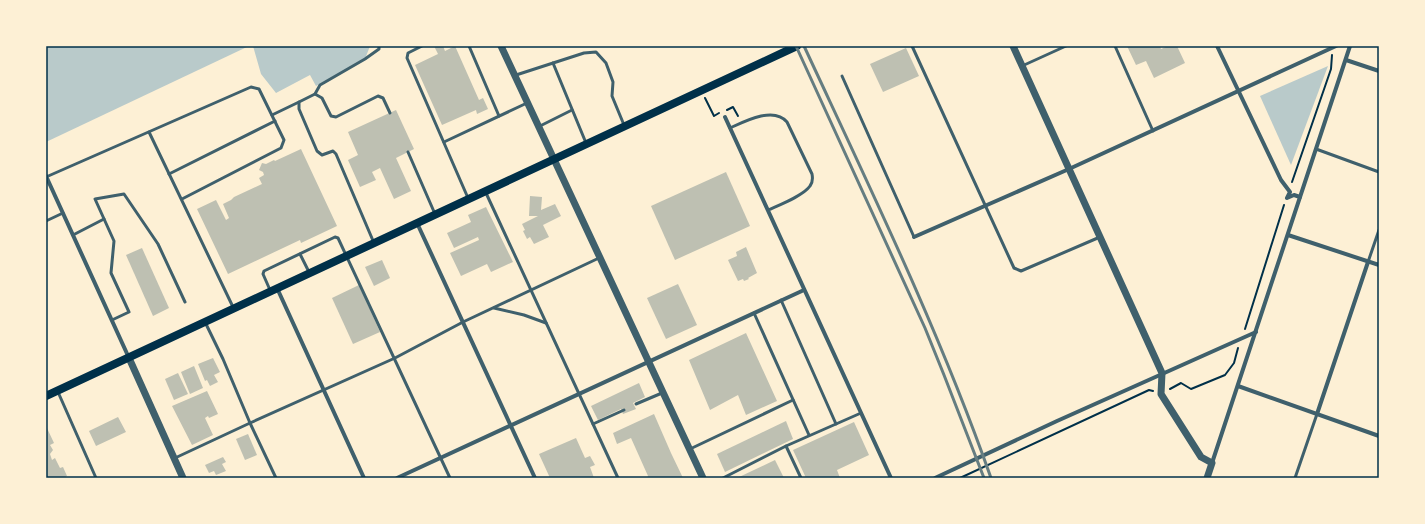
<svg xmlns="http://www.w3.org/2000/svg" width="1425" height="524" viewBox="0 0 1425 524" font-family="Jost,sans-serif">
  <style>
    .green { fill: #b9caca }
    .building { fill: #bec0b2 }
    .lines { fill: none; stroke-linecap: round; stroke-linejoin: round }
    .path { stroke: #003049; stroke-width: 2 }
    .service { stroke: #3f606c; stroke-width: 3 }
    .minor { stroke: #3f606c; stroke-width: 4 }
    .tertiary { stroke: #3f606c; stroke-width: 7 }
    .secondary { stroke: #003049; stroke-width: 8 }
    .rail { stroke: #657d81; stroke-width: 3 }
    .neatline { fill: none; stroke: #003049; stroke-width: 1.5 }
  </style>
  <rect width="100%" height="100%" fill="#fdf0d5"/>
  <!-- green -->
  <g class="green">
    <polygon points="46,46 249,46 46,142"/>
    <polygon points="253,46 370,46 365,59 316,86 310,75 276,93 261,74"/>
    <polygon points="1328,66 1291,165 1260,96"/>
  </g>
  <!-- building -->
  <g class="building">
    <polygon points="434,46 443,46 445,51 455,46 479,100 483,98 488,109 477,114 476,110 442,125 415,65 438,54"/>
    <polygon points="1127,46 1160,46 1161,49 1168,46 1177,46 1185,63 1154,78 1146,61 1136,65"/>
    <polygon points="906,48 919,76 883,92 870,64"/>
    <polygon points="396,110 414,149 396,158 411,191 394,199 380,168 372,172 376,180 360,187 348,160 358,155 348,132"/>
    <polygon points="301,149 337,226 301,243 300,240 228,274 197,209 216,200 226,220 229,218 223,204 231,200 234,197 262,184 259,178 264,175 263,172 259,170 262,163 266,164 274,160 275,161"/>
    <polygon points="726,172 750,226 675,260 651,206"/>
    <polygon points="530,196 542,197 541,210 555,204 561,216 543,225 549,237 534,244 530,237 527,239 523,231 525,230 522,224 538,216 529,216"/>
    <polygon points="486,207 513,262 491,272 487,264 461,276 450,253 479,240 478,237 454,248 447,233 471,222 468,215"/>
    <polygon points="746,247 757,273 748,278 749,279 744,281 743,279 738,281 728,260 737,256 736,252"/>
    <polygon points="142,248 169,308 153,316 126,255"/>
    <polygon points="382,260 390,278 374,286 365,267"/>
    <polygon points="678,284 697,325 666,339 647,298"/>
    <polygon points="359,285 380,332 353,344 332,298"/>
    <polygon points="746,333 777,401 746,415 738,395 710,410 689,360"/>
    <polygon points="213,358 220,372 214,375 218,382 210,386 207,380 205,381 198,364"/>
    <polygon points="194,366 203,388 190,394 181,372"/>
    <polygon points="178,373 188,394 174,400 165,379"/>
    <polygon points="639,383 645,397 633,403 636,409 623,414 621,409 598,420 591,406"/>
    <polygon points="207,391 218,414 209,418 208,416 205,418 213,435 192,445 172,406"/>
    <polygon points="654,414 671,453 683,478 647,478 648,476 631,438 617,444 613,433"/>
    <polygon points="118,417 126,432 96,446 89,431"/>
    <polygon points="786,421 793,439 725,472 717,454"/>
    <polygon points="854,422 869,455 837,470 840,478 806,478 793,450"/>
    <polygon points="46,426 54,443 50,445 53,450 50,454 52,460 55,458 60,468 63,467 67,476 63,478 46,478"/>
    <polygon points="248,434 257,455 245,460 236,439"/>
    <polygon points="576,438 585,458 590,456 595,465 590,467 594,478 550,478 539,454"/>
    <polygon points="223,457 226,462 222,464 226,471 216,475 214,471 209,473 205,465"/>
    <polygon points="775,460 784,478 737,478"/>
  </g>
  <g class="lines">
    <!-- path -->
    <g class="path">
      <polyline points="705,98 714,116 719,113"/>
      <polyline points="727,110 733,107 738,116"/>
      <polyline points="1292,182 1331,69 1332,55"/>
      <polyline points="1245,329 1284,205"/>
      <polyline points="1170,389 1181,383 1191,389 1225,375 1234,363 1238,348"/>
      <polyline points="960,478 1149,390 1153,391"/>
    </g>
    <!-- service -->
    <g class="service">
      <polyline points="422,46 408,53 407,58 468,198"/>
      <polyline points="469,46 499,116"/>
      <polyline points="912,46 1014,268 1021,271 1100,237"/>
      <polyline points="1115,46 1153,131"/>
      <polyline points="553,63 586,143"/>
      <polyline points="1022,66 1066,46"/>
      <polyline points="516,75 584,53 596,52 606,63 613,82 612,96 624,125"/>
      <polyline points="842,76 914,237"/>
      <polyline points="315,94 320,85 365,59 379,49 379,46"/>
      <polyline points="272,115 299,102"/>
      <polyline points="538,127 572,110"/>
      <path d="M730 128C745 121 774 106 787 122L812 174C813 179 813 182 810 186 803 196 779 205 768 210"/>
      <polyline points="149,132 233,307"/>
      <polyline points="444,142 527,103"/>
      <polyline points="1316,149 1379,172"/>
      <polyline points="408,152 435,214"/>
      <polyline points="169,174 275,121"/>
      <polyline points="46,177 251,87 259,89 284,140 281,148 182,199"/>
      <polyline points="486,193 618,478"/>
      <polyline points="46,221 63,213"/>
      <polyline points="73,235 104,219"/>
      <polyline points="374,243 336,154 333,151 322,155 317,151 299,109 299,102 315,94 322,98 331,116 336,117 378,96 383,98 390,113"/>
      <polyline points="300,254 309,272"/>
      <polyline points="1368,262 1379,230"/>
      <polyline points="270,290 263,274 264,271 335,237 338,238 450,478"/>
      <polyline points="781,300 836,424"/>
      <polyline points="494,308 524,315 546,323"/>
      <polyline points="754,313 809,435"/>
      <polyline points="112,320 129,312 111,273 114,241 95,199 124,194 158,244 185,302"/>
      <polyline points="58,392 96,478"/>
      <polyline points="636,404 662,393"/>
      <polyline points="593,424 624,410"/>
      <polyline points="690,449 793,400"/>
      <polyline points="175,458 250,423 223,359 205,322"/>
      <polyline points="276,478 250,423 395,358 463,322 599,258"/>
      <polyline points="723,478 786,446"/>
      <polyline points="801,478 786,446 861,413"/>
      <polyline points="1295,478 1317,414"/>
    </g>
    <!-- minor -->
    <g class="minor">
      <polyline points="1217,46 1281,180 1290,192 1287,198 1294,195 1300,197"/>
      <polyline points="1346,60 1379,71"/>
      <polyline points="725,117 891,478"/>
      <polyline points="46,176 129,358"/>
      <polyline points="417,223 535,478"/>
      <polyline points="1288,235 1379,265"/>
      <polyline points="914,237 1069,169 1336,46"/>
      <polyline points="277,288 364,478"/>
      <polyline points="1238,386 1379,436"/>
      <polyline points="1317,414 1368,262"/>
      <polyline points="1212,463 1350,46"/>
      <polyline points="397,478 804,290"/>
      <polyline points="935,478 1057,421 1256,332"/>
    </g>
    <!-- tertiary -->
    <g class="tertiary">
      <polyline points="501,46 703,478"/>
      <polyline points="1013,46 1162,373 1161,394 1201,457 1212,463 1207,478"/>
      <polyline points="129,358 183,478"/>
    </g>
    <!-- secondary -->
    <polyline class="secondary" points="46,396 797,46"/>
    <!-- rail -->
    <g class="rail">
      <polyline points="796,46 925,328 944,375 984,478"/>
      <path d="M804 46C870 188 939 330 991 478"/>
    </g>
  </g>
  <!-- border -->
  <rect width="1425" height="524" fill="none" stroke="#fdf0d5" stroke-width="94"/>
  <rect x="47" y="47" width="1331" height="430" class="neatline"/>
</svg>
